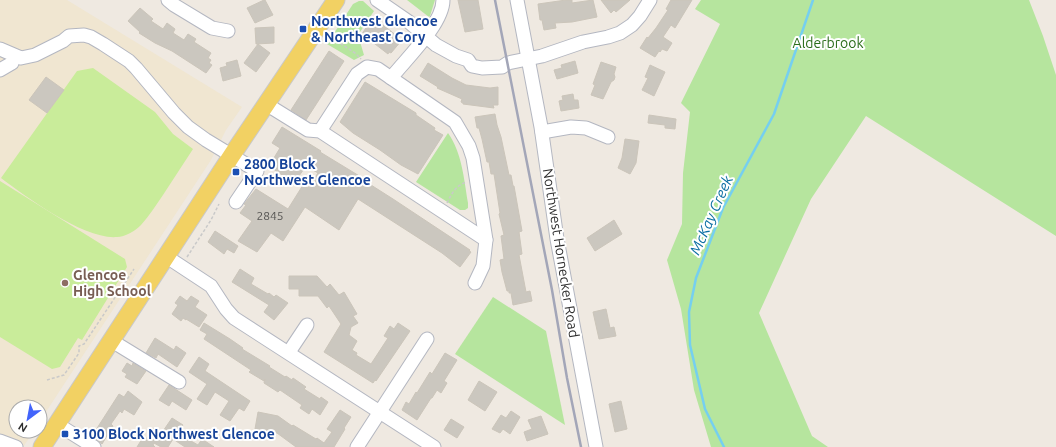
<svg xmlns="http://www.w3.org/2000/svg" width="1056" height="447" viewBox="0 0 1056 447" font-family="Ubuntu,sans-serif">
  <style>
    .education { fill: #f0e6d1 }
    .green { fill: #b6e59e }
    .pitch { fill: #c9ec9a }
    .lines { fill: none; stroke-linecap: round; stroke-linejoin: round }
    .stream { stroke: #75cff0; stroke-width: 2.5 }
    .building { fill: #cbc7bf; stroke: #cbc5ba }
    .minor-casing { stroke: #b4b7c1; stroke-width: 15 }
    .major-casing { stroke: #c9c9c9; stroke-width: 19 }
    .path { stroke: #c9c9c9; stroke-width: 1.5; stroke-dasharray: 3 2; stroke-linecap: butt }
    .minor { stroke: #fff; stroke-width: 13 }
    .major { stroke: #f2d163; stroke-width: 17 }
    .rail { stroke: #a3a6b8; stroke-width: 2.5 }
    .transit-dot { fill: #1a4fb4; stroke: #fff; stroke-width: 1.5 }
    .education-dot { fill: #8d6e63; stroke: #fff; stroke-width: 1.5 }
    .labels { text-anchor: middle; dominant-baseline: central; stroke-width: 4; stroke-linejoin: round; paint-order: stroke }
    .number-label { font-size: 12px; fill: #555452 }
    .transit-label { font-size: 14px; font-weight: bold; fill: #164399; stroke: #fff; text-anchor: start }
    .park-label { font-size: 14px; fill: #2c6e1b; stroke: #fff }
    .street-label { font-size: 14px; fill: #2e2e2e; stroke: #fff }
    .education-label { font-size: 14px; font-weight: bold; fill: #785e54; stroke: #fff; text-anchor: start }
    .water-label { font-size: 15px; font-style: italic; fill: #0d6fa3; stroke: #fff }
  </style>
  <rect width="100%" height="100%" fill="#efe9e1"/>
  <!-- education -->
  <polygon class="education" points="0,0 67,0 242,107 226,130 211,160 40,421 40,407 16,407 16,431 34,431 23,447 0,447"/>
  <!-- green -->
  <g class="green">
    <polygon points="407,0 435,0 430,16 429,17"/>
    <polygon points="701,0 1029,0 1043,36 1056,75 1056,236 866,116 811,199 759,313 812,436 828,447 711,447 694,390 681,309 667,260 682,224 683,173 690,112 681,103 720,24 695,9"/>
    <polygon points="359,1 363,1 374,11 358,35 364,55 354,60 327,44 353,4"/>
    <path d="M448 133C462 153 464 179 468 203V208L465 210H460L416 182Z"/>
    <polygon points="493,297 546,331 565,425 455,354"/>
  </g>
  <!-- pitch -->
  <g class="pitch">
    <path d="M93 68 155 112 173 134 193 149C183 164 173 180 163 195 156 205 149 216 141 225 135 231 125 237 117 237 85 240 26 197 1 178L77 71Z"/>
    <polygon points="0,181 125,259 127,267 82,340 78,338 60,367 52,369 0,337"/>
  </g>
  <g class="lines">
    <!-- stream -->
    <polyline class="stream" points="724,447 705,409 690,345 689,312 696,278 723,208 774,114 813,0"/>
  </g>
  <!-- building -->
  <g class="building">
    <polygon points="264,0 265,0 273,15 255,23 247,8"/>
    <polygon points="458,0 478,0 483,29 465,32"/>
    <polygon points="566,0 572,0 572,3 593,0 597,17 572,22 555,23 556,28 544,30 542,20 540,20 538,4"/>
    <polygon points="601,0 630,0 616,12 614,10 611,13"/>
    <polygon points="671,0 692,0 675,28 671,25 663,37 672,43 667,51 662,49 660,52 659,51 655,57 640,48 647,37 648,38 656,28 668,10 666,9"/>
    <polygon points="140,8 153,19 151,21 163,29 167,23 175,29 173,33 184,40 188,34 196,39 194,42 211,53 208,58 211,60 209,63 212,65 206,73 172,51 155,43 139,33 140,32 128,21"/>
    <polygon points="373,17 402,40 391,53 389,52 388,54 362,34"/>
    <polygon points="274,27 274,43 256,44 255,28"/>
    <polygon points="258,44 270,53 256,72 244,63"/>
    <polygon points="329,51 344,61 306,120 291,110"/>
    <polygon points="237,60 241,76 223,81 220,68 227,66 226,63"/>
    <polygon points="575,61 578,73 557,79 554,70 562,68 561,65"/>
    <polygon points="601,62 616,67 614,74 615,77 614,80 611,82 603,99 591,95 595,85 593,84"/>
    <polygon points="428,63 452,78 466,85 490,88 498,87 498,105 493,105 494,108 463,104 463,103 461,102 462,99 437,88 438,87 420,76"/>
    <polygon points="650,65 665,72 654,96 642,90 648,78 645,77"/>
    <polygon points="46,77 64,90 47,113 29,100"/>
    <polygon points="365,82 416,113 416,115 435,128 434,130 443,135 418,174 401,165 380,150 353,133 340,122"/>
    <polygon points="573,94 574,100 578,100 579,108 561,111 559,101 563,100 562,96"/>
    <polygon points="495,114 497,125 501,137 509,175 511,175 513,186 514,186 522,231 519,232 522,254 519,255 526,292 530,291 532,301 513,305 511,293 509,293 509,291 507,291 502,272 500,260 504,259 501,236 504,235 499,214 500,213 494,174 491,174 489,162 487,162 482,139 479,128 477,128 475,117"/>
    <polygon points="649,115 676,119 675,129 665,128 665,125 648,123"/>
    <polygon points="282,127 321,151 320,152 361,177 360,178 393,199 470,250 469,251 471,252 460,267 442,253 358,199 339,230 305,207 283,241 271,233 257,252 238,241 252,221 240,213 246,205 244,204 256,189 288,209 303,185 308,188 318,173 306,166 294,183 269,166 280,148 272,143"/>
    <polygon points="625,139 639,141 636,163 630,174 618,168 622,158"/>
    <polygon points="614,220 622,234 595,251 587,238"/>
    <polygon points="215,231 238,246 234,253 227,249 224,254 208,242"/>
    <polygon points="240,269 254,278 251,284 268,294 269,293 274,297 276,295 288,303 274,320 264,312 269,305 232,282"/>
    <polygon points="289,276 317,276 327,287 330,284 339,295 344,292 357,314 353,316 358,323 351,327 349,335 357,341 352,350 357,353 356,355 371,364 388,338 384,336 390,326 394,329 398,323 410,331 376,381 375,380 373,383 324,352 341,324 329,306 327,308 318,296 299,296 299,289 289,289"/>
    <polygon points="180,296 187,301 191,296 199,301 195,307 207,315 199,327 186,319 186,320 183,318 181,321 172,314 178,305 175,303"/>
    <polygon points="606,309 610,328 614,327 616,336 599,339 593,312"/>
    <polygon points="204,323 230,339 243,348 242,349 270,366 269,367 285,377 286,376 292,380 293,378 306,387 304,389 320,399 321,397 328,402 320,415 312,409 309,414 300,408 302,405 280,390 278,392 264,383 265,379 264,381 249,372 251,370 204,339 207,334 200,330"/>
    <polygon points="155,338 174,350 176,346 186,353 177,367 158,354 156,358 146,353"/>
    <polygon points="445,353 457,360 444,381 447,383 441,393 437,390 432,398 431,398 417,420 402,410 406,402 409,404 416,392 417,393 430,372 432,374"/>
    <polygon points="199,357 209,364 205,371 250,401 244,411 239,408 230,421 220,415 229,401 215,392 207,405 197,399 207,384 189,372"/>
    <polygon points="127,363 132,366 133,363 146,371 137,384 125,377 127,374 122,371"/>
    <polygon points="479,381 497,392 485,411 468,400"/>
    <polygon points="169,385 192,400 186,410 172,401 169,406 159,400"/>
    <polygon points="128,391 142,402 134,415 124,409 122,413 120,411 111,424 113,426 102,444 92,436 119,394 124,397"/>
    <polygon points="621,401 627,429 615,432 609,404"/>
    <polygon points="340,410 351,417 344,428 345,429 334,447 296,447 277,433 255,429 258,412 278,416 292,426 293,425 316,439 317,438 324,443 332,432 327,429"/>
    <polygon points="511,411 520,417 510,434 503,429 500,433 492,429 501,415 506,418"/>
    <polygon points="541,416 548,434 527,441 524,432 532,429 528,420"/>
    <polygon points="172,418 183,425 177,433 198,445 202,439 214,447 185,447 173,439 168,447 161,447 154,443 153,445 155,447 137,447 142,439 145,441 153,428 161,434"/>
    <polygon points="451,419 464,427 457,438 444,430"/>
  </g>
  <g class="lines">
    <defs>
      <g id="minor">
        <polyline points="168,0 174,5 212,28 228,31"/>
        <polyline points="377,0 409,22 436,45 456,56 468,60 472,66 482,68 502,67 508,63 542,56 583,42 608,37 620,33 632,25 640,16 650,0"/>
        <polyline points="517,0 541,127 557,239 596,447"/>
        <polyline points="0,49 21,58 35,55 63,41 69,36 84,35 91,37 103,44 129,61 136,68 174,113 188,127 206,140 257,171 236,202"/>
        <polyline points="0,70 12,63"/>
        <path d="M391 78C406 59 443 24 443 0"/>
        <polyline points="266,104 308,130 320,131 486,240"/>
        <polyline points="320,131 357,74 367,67 378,69 455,122 469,146 473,158 486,240 483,266 475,283"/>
        <polyline points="542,132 571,127 586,128 608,137"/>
        <polyline points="167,257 211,286 226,309 234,318 434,447"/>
        <polyline points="112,341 179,382"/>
        <polyline points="289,352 307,325"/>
        <polyline points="57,424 94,447"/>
        <polyline points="0,441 16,447"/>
        <polyline points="357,447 427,339"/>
      </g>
      <polyline id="major" points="42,447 232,155 336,0"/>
    </defs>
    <!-- minor casing -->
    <use href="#minor" class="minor-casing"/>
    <!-- major casing -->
    <use href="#major" class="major-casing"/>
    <!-- path -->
    <g class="path">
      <polyline points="332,38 355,53 361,59"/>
      <path d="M447 203C452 193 456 185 467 182"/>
      <polyline points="187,257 211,220 219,204"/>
      <polyline points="47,380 64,375 79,353 79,346 84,344 134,269"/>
    </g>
    <!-- minor -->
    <use href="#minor" class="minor"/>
    <!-- major -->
    <use href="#major" class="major"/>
    <!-- rail -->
    <polyline class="rail" points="495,0 552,290 567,378 581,447"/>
  </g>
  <!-- markers -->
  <g class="transit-dot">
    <rect x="299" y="25" width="8" height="8" rx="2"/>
    <rect x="232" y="168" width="8" height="8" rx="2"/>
    <rect x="61" y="430" width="8" height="8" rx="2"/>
  </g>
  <circle class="education-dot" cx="65" cy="283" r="4"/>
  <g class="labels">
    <!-- number labels -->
    <g class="number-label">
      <text x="270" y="215">2845</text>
    </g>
    <!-- transit labels -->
    <g class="transit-label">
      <text x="311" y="21">Northwest Glencoe<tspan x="311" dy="16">&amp; Northeast Cory</tspan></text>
      <text x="244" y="164">2800 Block<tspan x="244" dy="16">Northwest Glencoe</tspan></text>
      <text x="73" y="434">3100 Block Northwest Glencoe</text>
    </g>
    <!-- park labels -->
    <g class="park-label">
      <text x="828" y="43">Alderbrook</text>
    </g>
    <!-- street labels -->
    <g class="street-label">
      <text transform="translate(561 253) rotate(81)">Northwest Hornecker Road</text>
    </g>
    <!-- education labels -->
    <g class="education-label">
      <text x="73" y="275">Glencoe<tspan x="73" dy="16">High School</tspan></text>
    </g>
    <!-- water labels -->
    <g class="water-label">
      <text transform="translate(711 215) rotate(-66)">McKay Creek</text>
    </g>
  </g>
  <!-- north arrow -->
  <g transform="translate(28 419) rotate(212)"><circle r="19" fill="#ffffff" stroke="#ababab"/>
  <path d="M0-3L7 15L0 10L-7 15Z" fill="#4264fb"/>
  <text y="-6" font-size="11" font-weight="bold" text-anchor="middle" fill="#2e2e2e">N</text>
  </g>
</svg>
